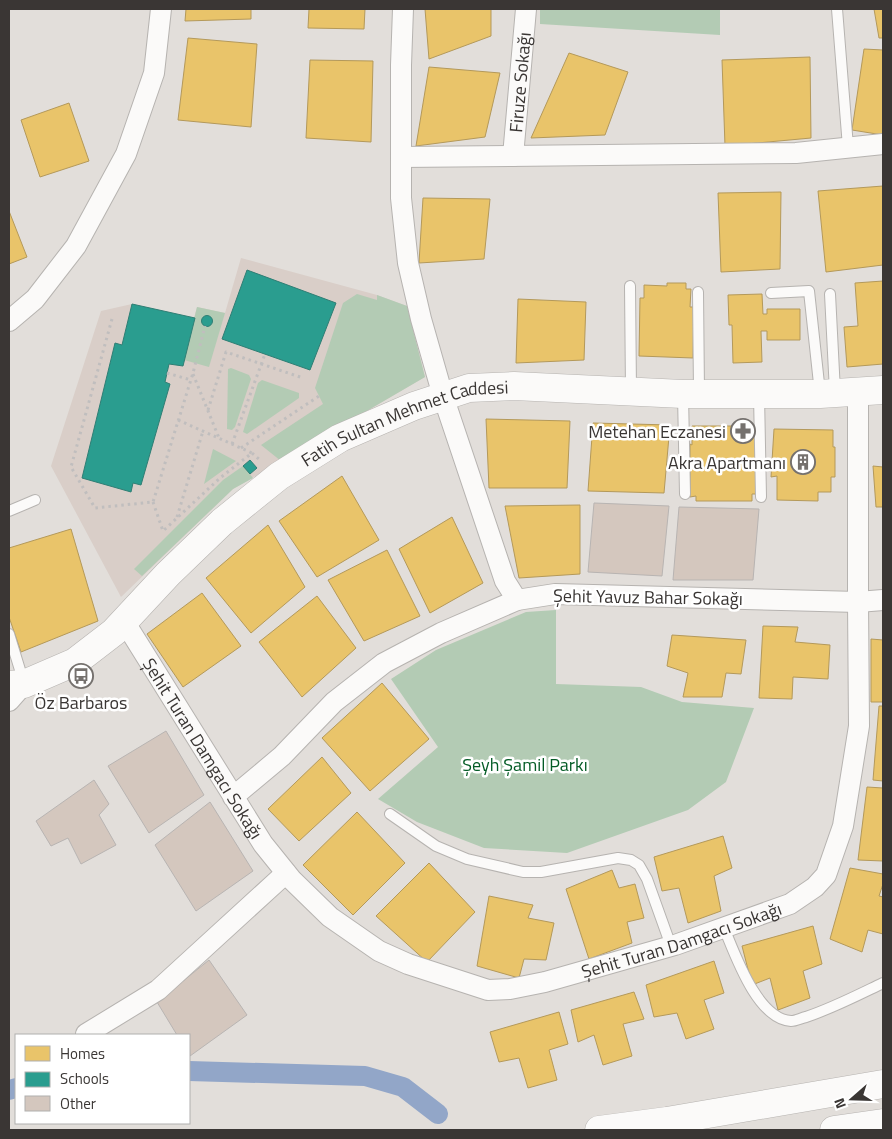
<svg xmlns="http://www.w3.org/2000/svg" width="892" height="1139" viewBox="0 0 892 1139" font-family="'Titillium Web',sans-serif">
  <style>
    .built { fill: #d9cec8 }
    .green { fill: #b3cbb4 }
    .homes { fill: #e9c46a; stroke: #b4995a }
    .schools { fill: #2a9d8f; stroke: #2f7e74 }
    .lines { fill: none; stroke-linecap: round; stroke-linejoin: round }
    .canal { stroke: #92a6c8; stroke-width: 20 }
    .building { fill: #d4c7be; stroke: #b8b4b2 }
    .lane-casing { stroke: #b6b3b0; stroke-width: 12 }
    .street-casing { stroke: #b6b3b0; stroke-width: 22 }
    .secondary-casing { stroke: #b6b3b0; stroke-width: 29 }
    .highway-casing { stroke: #b6b3b0; stroke-width: 29 }
    .path { stroke: #c0bebe; stroke-width: 3; stroke-dasharray: 2.5 4; stroke-linecap: butt }
    .lane { stroke: #fbfaf9; stroke-width: 10 }
    .street { stroke: #fbfaf9; stroke-width: 20 }
    .secondary { stroke: #fbfaf9; stroke-width: 28 }
    .highway { stroke: #fbfaf9; stroke-width: 28 }
    .labels { text-anchor: middle; dominant-baseline: central; stroke-width: 5; stroke-linejoin: round; paint-order: stroke }
    .street-label { font-size: 18px; fill: #3a3634; stroke: #fff }
    .poi-label { font-size: 18px; fill: #3a3634; stroke: #fff; text-anchor: end }
    .park-label { font-size: 18px; fill: #035b25; stroke: #fff }
  </style>
  <rect width="100%" height="100%" fill="#e2deda"/>
  <!-- built -->
  <polygon class="built" points="241,258 377,295 407,306 425,377 233,489 121,597 51,466 101,311 132,304 194,318 197,307 225,313"/>
  <!-- green -->
  <g class="green">
    <polygon points="540,9 720,9 720,35 540,24"/>
    <polygon points="357,294 377,300 377,295 407,306 425,377 281,461 261,445 323,404 315,388 343,303"/>
    <polygon points="197,307 225,313 209,367 184,360"/>
    <polygon points="231,368 249,375 251,379 235,427 232,430 227,429 228,369"/>
    <polygon points="262,380 299,393 299,398 247,434 243,432 258,383"/>
    <polygon points="213,449 236,461 204,484"/>
    <polygon points="243,466 253,478 233,489 142,576 134,569 223,480"/>
    <polygon points="556,610 556,684 641,687 682,702 754,708 726,782 688,810 567,853 484,848 417,822 378,799 438,747 391,679 436,650 526,612"/>
  </g>
  <!-- homes -->
  <g class="homes">
    <polygon points="186,9 251,9 251,19 185,21"/>
    <polygon points="309,9 365,9 364,29 308,28"/>
    <polygon points="425,9 491,9 491,36 429,59"/>
    <polygon points="874,9 883,9 883,38 879,38"/>
    <polygon points="188,38 257,44 251,127 178,120"/>
    <polygon points="864,49 883,50 883,135 852,130"/>
    <polygon points="569,53 628,72 605,135 531,138"/>
    <polygon points="810,57 811,138 725,146 722,60"/>
    <polygon points="310,60 373,61 371,142 306,138"/>
    <polygon points="429,67 500,73 485,137 416,146"/>
    <polygon points="69,103 89,161 40,177 21,120"/>
    <polygon points="883,186 883,265 826,272 818,191"/>
    <polygon points="781,192 780,269 721,272 718,193"/>
    <polygon points="423,198 490,199 484,259 419,263"/>
    <polygon points="9,211 27,257 9,264"/>
    <polygon points="883,281 883,364 847,367 844,327 858,326 855,283"/>
    <polygon points="667,283 686,283 686,289 691,289 690,307 694,307 693,358 639,356 640,298 644,298 644,285 667,286"/>
    <polygon points="762,294 763,314 767,314 767,309 800,309 800,340 767,340 767,331 761,331 762,362 733,363 732,325 729,325 728,295"/>
    <polygon points="518,299 586,302 584,360 516,363"/>
    <polygon points="486,419 570,421 567,488 489,488"/>
    <polygon points="593,423 670,425 664,493 588,491"/>
    <polygon points="692,426 756,426 756,494 752,494 752,501 696,501 696,496 690,497 690,444 692,445"/>
    <polygon points="774,429 833,430 833,447 835,447 835,477 831,477 831,492 818,492 818,501 777,500 777,476 771,477"/>
    <polygon points="873,466 883,467 883,507 876,507"/>
    <polygon points="342,476 379,540 317,577 279,521"/>
    <polygon points="580,505 580,574 519,578 505,506"/>
    <polygon points="452,517 483,583 430,613 399,549"/>
    <polygon points="268,525 305,587 251,633 206,578"/>
    <polygon points="71,529 98,621 21,652 9,617 9,548"/>
    <polygon points="387,550 420,616 364,641 328,580"/>
    <polygon points="202,593 241,646 183,687 147,634"/>
    <polygon points="317,596 356,648 302,697 259,642"/>
    <polygon points="763,626 798,627 795,642 830,645 828,679 793,677 792,699 759,698"/>
    <polygon points="672,635 746,640 741,674 726,673 722,697 683,697 688,673 667,666"/>
    <polygon points="871,639 883,640 883,702 871,702"/>
    <polygon points="382,683 429,739 370,791 322,738"/>
    <polygon points="879,706 883,706 883,781 873,780"/>
    <polygon points="322,757 351,793 299,841 268,809"/>
    <polygon points="867,787 883,788 883,861 858,860"/>
    <polygon points="357,812 405,863 353,915 303,865"/>
    <polygon points="723,836 732,868 714,876 721,911 688,923 679,888 662,891 654,857"/>
    <polygon points="429,863 475,912 427,962 376,916"/>
    <polygon points="850,868 883,874 883,884 879,896 883,897 883,934 868,930 862,952 830,939"/>
    <polygon points="612,870 619,888 635,884 644,918 627,922 632,943 589,959 566,889"/>
    <polygon points="489,896 533,905 528,918 554,923 546,960 524,959 519,978 477,966"/>
    <polygon points="813,926 822,964 803,971 810,998 778,1010 770,978 752,985 742,946"/>
    <polygon points="714,961 724,993 704,1000 714,1029 686,1039 677,1013 654,1017 646,985"/>
    <polygon points="634,992 644,1019 623,1024 632,1056 603,1065 594,1035 578,1042 571,1010"/>
    <polygon points="559,1012 568,1044 549,1050 557,1080 528,1088 519,1058 499,1062 490,1032"/>
  </g>
  <!-- schools -->
  <g class="schools">
    <polygon points="247,270 336,303 310,370 222,339"/>
    <polygon points="132,304 195,318 183,366 169,364 165,382 170,384 141,485 133,483 131,492 82,478 115,343 122,345"/>
    <circle cx="207" cy="321" r="5.5"/>
    <polygon points="250,460 257,468 250,474 243,466"/>
  </g>
  <g class="lines">
    <!-- canal -->
    <g class="canal">
      <polyline points="189,1071 365,1076 403,1087 438,1114"/>
      <polyline points="9,1090 16,1088"/>
    </g>
  </g>
  <!-- building -->
  <g class="building">
    <polygon points="594,503 669,506 662,576 588,572"/>
    <polygon points="679,507 759,509 753,580 673,580"/>
    <polygon points="166,731 204,795 149,833 108,766"/>
    <polygon points="94,780 109,804 99,815 116,845 81,864 68,838 51,846 36,821"/>
    <polygon points="210,802 253,871 196,911 155,845"/>
    <polygon points="209,960 247,1015 190,1056 189,1035 177,1035 157,1002"/>
  </g>
  <g class="lines">
    <defs>
      <g id="lane">
        <polyline points="837,9 848,147"/>
        <polyline points="630,286 631,391"/>
        <polyline points="698,292 699,392"/>
        <polyline points="771,293 809,291 820,393"/>
        <polyline points="830,294 835,392"/>
        <polyline points="683,395 685,494"/>
        <polyline points="759,395 761,497"/>
        <polyline points="9,511 35,500"/>
        <polyline points="9,634 24,683"/>
        <polyline points="390,814 436,846 467,859 523,872 541,872 618,858 631,860 639,865 647,879 671,946"/>
        <path d="M724 928C735 954 757 1019 791 1021 796 1021 801 1018 806 1017 833 1008 858 995 883 983"/>
      </g>
      <g id="street">
        <polyline points="403,9 401,65 401,198 408,263 421,319 443,396 505,581 517,600"/>
        <path id="s1" d="M513 156 526 9"/>
        <polyline points="401,157 796,153 883,144"/>
        <polyline points="9,321 35,299 76,246 126,154 154,73 161,9"/>
        <polyline points="858,391 858,602 883,600"/>
        <path id="s2" d="M124 621 263 844 292 880 330 917 379 951 408 964 488 990 510 989 545 982 675 945 790 904 815 887 826 875 843 826 859 726 858 602 555 594 517 600 441 633 384 663 334 702 282 756 233 797"/>
        <polyline points="9,701 24,684"/>
        <polyline points="86,1034 158,990 286,873"/>
      </g>
      <g id="secondary">
        <path id="s3" d="M9 685 24 684 75 662 114 632 168 574 222 522 279 476 340 438 414 406 469 388 514 386 683 394H820L883 390"/>
      </g>
      <g id="highway">
        <polyline points="599,1130 667,1121 883,1084"/>
        <polyline points="834,1130 883,1123"/>
      </g>
    </defs>
    <!-- lane casing -->
    <use href="#lane" class="lane-casing"/>
    <!-- street casing -->
    <use href="#street" class="street-casing"/>
    <!-- secondary casing -->
    <use href="#secondary" class="secondary-casing"/>
    <!-- highway casing -->
    <use href="#highway" class="highway-casing"/>
    <!-- path -->
    <g class="path">
      <polyline points="112,319 71,467 95,508 153,502 193,373 205,326"/>
      <polyline points="167,373 191,380"/>
      <polyline points="193,374 219,438"/>
      <polyline points="208,410 226,352 303,378"/>
      <polyline points="232,444 265,354"/>
      <polyline points="241,448 319,396"/>
      <polyline points="252,453 261,461"/>
      <polyline points="153,502 163,531 220,478 252,453 178,420"/>
      <polyline points="177,517 203,431"/>
    </g>
    <!-- lane -->
    <use href="#lane" class="lane"/>
    <!-- street -->
    <use href="#street" class="street"/>
    <!-- secondary -->
    <use href="#secondary" class="secondary"/>
    <!-- highway -->
    <use href="#highway" class="highway"/>
  </g>
  <!-- icons -->
  <defs>
    <symbol id="pharmacy-ring" viewBox="-11 -11 22 22"><circle r="9.5" fill="#fff" stroke="#75716e" stroke-width="1.5"/><path d="M-2-6h4v4h4v4h-4v4h-4v-4h-4v-4h4Z" fill="#75716e"/></symbol>
    <symbol id="building-ring" viewBox="-11 -11 22 22"><circle r="9.5" fill="#fff" stroke="#75716e" stroke-width="1.5"/><path d="M-4-6H4V6H1V3H-1V6H-4ZM-2.5-4.3h1.7v1.8h-1.7ZM.8-4.3h1.7v1.8H.8ZM-2.5-1h1.7V.8h-1.7ZM.8-1h1.7V.8H.8Z" fill="#75716e"/></symbol>
    <symbol id="bus-ring" viewBox="-11 -11 22 22"><circle r="9.5" fill="#fff" stroke="#75716e" stroke-width="1.5"/><path d="M-5-6H5V4H4V6H2V4H-2V6H-4V4H-5ZM-3.5-4V0h7V-4ZM-3.5 1.2v1.5H-2V1.2ZM2 1.2v1.5H3.5V1.2Z" fill="#75716e"/></symbol>
  </defs>
  <g fill-rule="evenodd">
    <use href="#pharmacy-ring" x="729" y="417" width="28" height="28"/>
    <use href="#building-ring" x="789" y="448" width="28" height="28"/>
    <use href="#bus-ring" x="67" y="662" width="28" height="28"/>
  </g>
  <g class="labels">
    <!-- street labels -->
    <g class="street-label">
      <text stroke="none"><textPath href="#s1" startOffset="74">Firuze Sokağı</textPath></text>
      <text stroke="none"><textPath href="#s3" startOffset="486">Fatih Sultan Mehmet Caddesi</textPath></text>
      <text transform="translate(648 597) rotate(1)">Şehit Yavuz Bahar Sokağı</text>
      <text stroke="none"><textPath href="#s2" startOffset="150">Şehit Turan Damgacı Sokağı</textPath></text>
      <text stroke="none"><textPath href="#s2" startOffset="738">Şehit Turan Damgacı Sokağı</textPath></text>
    </g>
    <!-- poi labels -->
    <g class="poi-label">
      <text x="726" y="431">Metehan Eczanesi</text>
      <text x="786" y="462">Akra Apartmanı</text>
      <text x="81" y="702" text-anchor="middle">Öz Barbaros</text>
    </g>
    <!-- park labels -->
    <g class="park-label">
      <text x="525" y="764">Şeyh Şamil Parkı</text>
    </g>
  </g>
  <!-- border -->
  <rect width="892" height="1139" fill="none" stroke="#3a3634" stroke-width="20"/>
  <!-- legend -->
  <rect x="15" y="1034" width="175" height="90" fill="#ffffff" stroke="#b0afae"/>
  <rect x="25" y="1046" width="25" height="15" fill="#e9c46a" stroke="#b0afae"/>
  <text x="60" y="1059" font-size="15" fill="#3a3634">Homes</text>
  <rect x="25" y="1072" width="25" height="15" fill="#2a9d8f" stroke="#b0afae"/>
  <text x="60" y="1084" font-size="15" fill="#3a3634">Schools</text>
  <rect x="25" y="1096" width="25" height="15" fill="#d4c7be" stroke="#b0afae"/>
  <text x="60" y="1109" font-size="15" fill="#3a3634">Other</text>
  <!-- north arrow -->
  <g transform="translate(852 1099) rotate(250)" stroke="#ffffff" stroke-width="4" paint-order="stroke">
  <path d="M0-4L9 19L0 12L-9 19Z" fill="#3a3634"/>
  <text y="-8" font-size="14" font-weight="bold" text-anchor="middle" fill="#3a3634">N</text>
  </g>
</svg>
